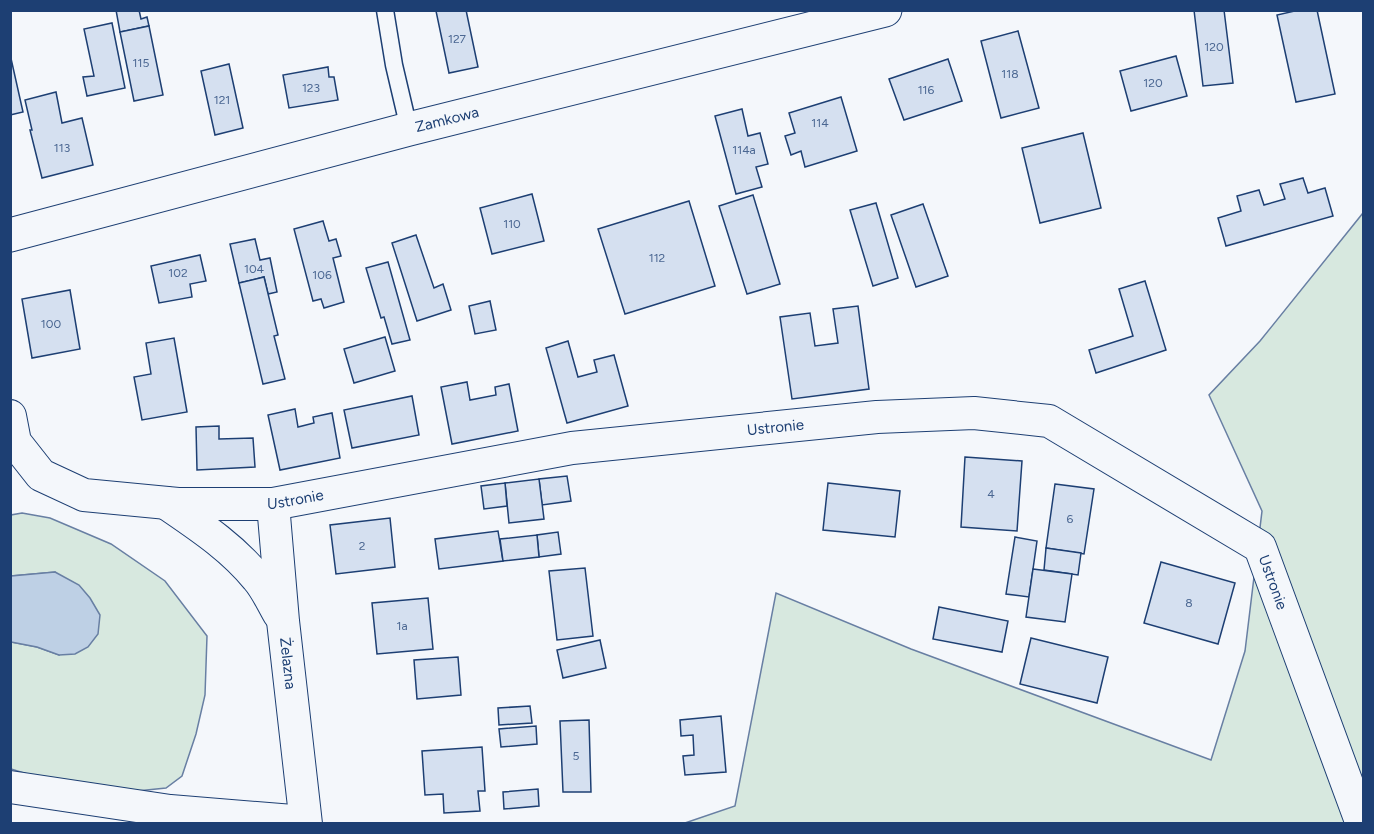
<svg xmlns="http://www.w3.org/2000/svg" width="1374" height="834" viewBox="0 0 1374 834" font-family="Figtree,sans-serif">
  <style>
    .green { fill: #d7e8df; stroke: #687fa3; stroke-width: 1.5 }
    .water { fill: #bed0e5; stroke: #687fa3; stroke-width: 1.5 }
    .building { fill: #d5e0f0; stroke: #1d3f73; stroke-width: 1.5 }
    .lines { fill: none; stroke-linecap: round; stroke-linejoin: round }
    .service-casing { stroke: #1d3f73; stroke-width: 19 }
    .minor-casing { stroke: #1d3f73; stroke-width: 34 }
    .tertiary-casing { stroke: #1d3f73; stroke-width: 35 }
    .service { stroke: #f4f7fb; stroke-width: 16 }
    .minor { stroke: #f4f7fb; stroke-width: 32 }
    .tertiary { stroke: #f4f7fb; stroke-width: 33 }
    .labels { text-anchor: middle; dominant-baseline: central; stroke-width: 4.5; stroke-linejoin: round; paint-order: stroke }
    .number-label { font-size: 12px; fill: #4b6792 }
    .street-label { font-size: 15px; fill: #1d3f73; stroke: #f4f7fb }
  </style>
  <rect width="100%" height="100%" fill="#f4f7fb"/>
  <!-- green -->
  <g class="green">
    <polygon points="1363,213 1363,823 682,824 735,806 776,593 911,649 1211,760 1245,651 1262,511 1209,395 1260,341"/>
    <polygon points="22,513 50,518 111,544 165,581 207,636 205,695 196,734 182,776 166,788 137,791 53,782 11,769 11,642 37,647 59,655 55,572 11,576 11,515"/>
  </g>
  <!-- water -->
  <polygon class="water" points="55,572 79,585 90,598 100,615 98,634 88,647 75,654 59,655 37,647 11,642 11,576"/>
  <!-- building -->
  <g class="building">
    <polygon points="116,10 139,10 141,19 147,17 149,26 120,32"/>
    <polygon points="466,10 478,67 449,73 436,11"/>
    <polygon points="1194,10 1224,10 1233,83 1203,86"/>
    <polygon points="1299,10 1317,10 1335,94 1296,102 1277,15"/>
    <polygon points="112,23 125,88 87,96 83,77 94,76 84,29"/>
    <polygon points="149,26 163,95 134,101 120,32"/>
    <polygon points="1018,31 1039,108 1001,118 981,41"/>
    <polygon points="10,54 23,112 10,115"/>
    <polygon points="1176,56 1187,96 1131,111 1120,71"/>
    <polygon points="948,59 962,101 904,120 889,79"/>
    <polygon points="229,64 243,128 215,135 201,71"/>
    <polygon points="328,67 329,77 334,77 338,100 289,108 283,75"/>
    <polygon points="56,92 62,123 82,118 93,165 42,178 30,130 32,130 25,100"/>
    <polygon points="841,97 857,151 805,167 801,151 791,155 785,136 795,133 789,113"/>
    <polygon points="742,109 748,136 760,133 768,164 756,167 762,187 736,194 715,116"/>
    <polygon points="1083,133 1101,208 1040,223 1022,148"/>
    <polygon points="1303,178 1308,193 1325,188 1333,216 1226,246 1218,218 1241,211 1237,196 1259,190 1264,205 1285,199 1280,184"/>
    <polygon points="532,194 544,241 492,254 480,208"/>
    <polygon points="753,195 780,284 747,294 719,206"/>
    <polygon points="689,201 715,286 625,314 598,229"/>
    <polygon points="876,203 898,278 873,286 850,210"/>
    <polygon points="923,204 948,276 916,287 891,215"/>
    <polygon points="323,221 329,241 336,239 341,256 333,258 344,302 324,308 321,299 313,301 294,229"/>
    <polygon points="416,235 434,288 443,284 451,310 417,321 392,243"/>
    <polygon points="255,239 260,260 270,258 277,292 268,294 264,277 239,283 230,244"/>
    <polygon points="200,255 206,281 190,284 192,297 159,303 151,266"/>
    <polygon points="388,262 410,340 392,344 384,317 381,318 366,268"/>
    <polygon points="264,277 278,335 274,336 285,379 263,384 239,283"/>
    <polygon points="1145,281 1166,350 1096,373 1089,350 1133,336 1119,289"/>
    <polygon points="70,290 80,349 32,358 22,299"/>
    <polygon points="490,301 496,330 475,334 469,306"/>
    <polygon points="858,306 869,389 792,399 780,317 810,313 815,346 838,343 833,309"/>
    <polygon points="385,337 395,371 354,383 344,349"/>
    <polygon points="174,338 187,412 142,420 134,377 151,374 146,343"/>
    <polygon points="568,341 578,377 597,372 594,360 614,355 628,406 567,423 546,348"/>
    <polygon points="467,382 470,400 496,395 495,387 509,384 518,431 452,444 441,387"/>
    <polygon points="412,396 419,435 352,448 344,410"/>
    <polygon points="295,409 298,427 314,423 313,417 332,413 340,458 280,470 268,415"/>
    <polygon points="219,426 219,439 253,438 255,467 197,470 196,427"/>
    <polygon points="965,457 1022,461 1017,531 961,527"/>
    <polygon points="567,476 571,501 542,505 539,479"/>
    <polygon points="539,479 544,519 509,523 505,483"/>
    <polygon points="505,483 507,506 484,509 481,486"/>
    <polygon points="828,483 900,491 895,537 823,530"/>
    <polygon points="1055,484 1094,489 1084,554 1046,548"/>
    <polygon points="390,518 395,567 336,574 330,525"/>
    <polygon points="498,531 503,561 439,569 435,539"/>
    <polygon points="558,532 561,554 539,557 537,535"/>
    <polygon points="537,535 539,557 503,561 500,539"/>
    <polygon points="1015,537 1037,541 1029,597 1006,594"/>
    <polygon points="1046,548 1081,553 1078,575 1044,570"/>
    <polygon points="1161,562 1235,583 1218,644 1144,623"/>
    <polygon points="585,568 593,636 557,640 549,571"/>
    <polygon points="1033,569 1072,574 1065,622 1026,617"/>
    <polygon points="428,598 433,649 377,654 372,603"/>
    <polygon points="939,607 1008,621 1002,652 933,639"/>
    <polygon points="1031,638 1108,657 1097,703 1020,684"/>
    <polygon points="600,640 606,668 563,678 557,650"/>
    <polygon points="458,657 461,695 417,699 414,660"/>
    <polygon points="530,706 532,723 499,725 498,708"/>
    <polygon points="721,716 726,772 685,775 683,756 694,755 693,735 681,736 680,720"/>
    <polygon points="589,720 591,792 563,792 560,721"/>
    <polygon points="536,726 537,744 501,747 499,729"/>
    <polygon points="482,747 485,791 478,791 480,811 444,813 443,794 425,795 422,751"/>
    <polygon points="538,789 539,806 504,809 503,792"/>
  </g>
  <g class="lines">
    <defs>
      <polyline id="service" points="385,10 394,65 409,129"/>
      <g id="minor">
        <path id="s1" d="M10 416 15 442 41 475 84 495 178 504H273L572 448 877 417 974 413 1049 421 1260 547 1362 824"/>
        <path d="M166 503C198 525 232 547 257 578 266 588 272 602 279 614"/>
        <path id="s2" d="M273 504 283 621 306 824"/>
        <polyline points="10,787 170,811 305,822"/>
      </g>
      <g id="tertiary">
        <path id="s3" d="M10 235 409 129 885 10"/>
      </g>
    </defs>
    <!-- service casing -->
    <use href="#service" class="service-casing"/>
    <!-- minor casing -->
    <use href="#minor" class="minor-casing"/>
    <!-- tertiary casing -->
    <use href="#tertiary" class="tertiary-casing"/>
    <!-- service -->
    <use href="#service" class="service"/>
    <!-- minor -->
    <use href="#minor" class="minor"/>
    <!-- tertiary -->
    <use href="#tertiary" class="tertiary"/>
  </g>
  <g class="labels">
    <!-- number labels -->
    <g class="number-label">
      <text x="457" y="39">127</text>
      <text x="1214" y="47">120</text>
      <text x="141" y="63">115</text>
      <text x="1010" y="74">118</text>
      <text x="1153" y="83">120</text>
      <text x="311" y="88">123</text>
      <text x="926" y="90">116</text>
      <text x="222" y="100">121</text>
      <text x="820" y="123">114</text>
      <text x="62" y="148">113</text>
      <text x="744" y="150">114a</text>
      <text x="512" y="224">110</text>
      <text x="657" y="258">112</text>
      <text x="254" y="269">104</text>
      <text x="178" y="273">102</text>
      <text x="322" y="275">106</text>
      <text x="51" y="324">100</text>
      <text x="991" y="494">4</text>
      <text x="1070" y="519">6</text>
      <text x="362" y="546">2</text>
      <text x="1189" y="603">8</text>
      <text x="402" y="626">1a</text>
      <text x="576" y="756">5</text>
    </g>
    <!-- street labels -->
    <g class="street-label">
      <text stroke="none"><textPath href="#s3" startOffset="452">Zamkowa</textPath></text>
      <text stroke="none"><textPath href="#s1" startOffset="814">Ustronie</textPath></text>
      <text stroke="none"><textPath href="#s1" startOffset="328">Ustronie</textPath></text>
      <text stroke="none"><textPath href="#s1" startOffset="1372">Ustronie</textPath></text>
      <text stroke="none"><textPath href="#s2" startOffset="160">Żelazna</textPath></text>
    </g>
  </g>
  <!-- border -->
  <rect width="1374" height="834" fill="none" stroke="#1d3f73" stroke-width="24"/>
</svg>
